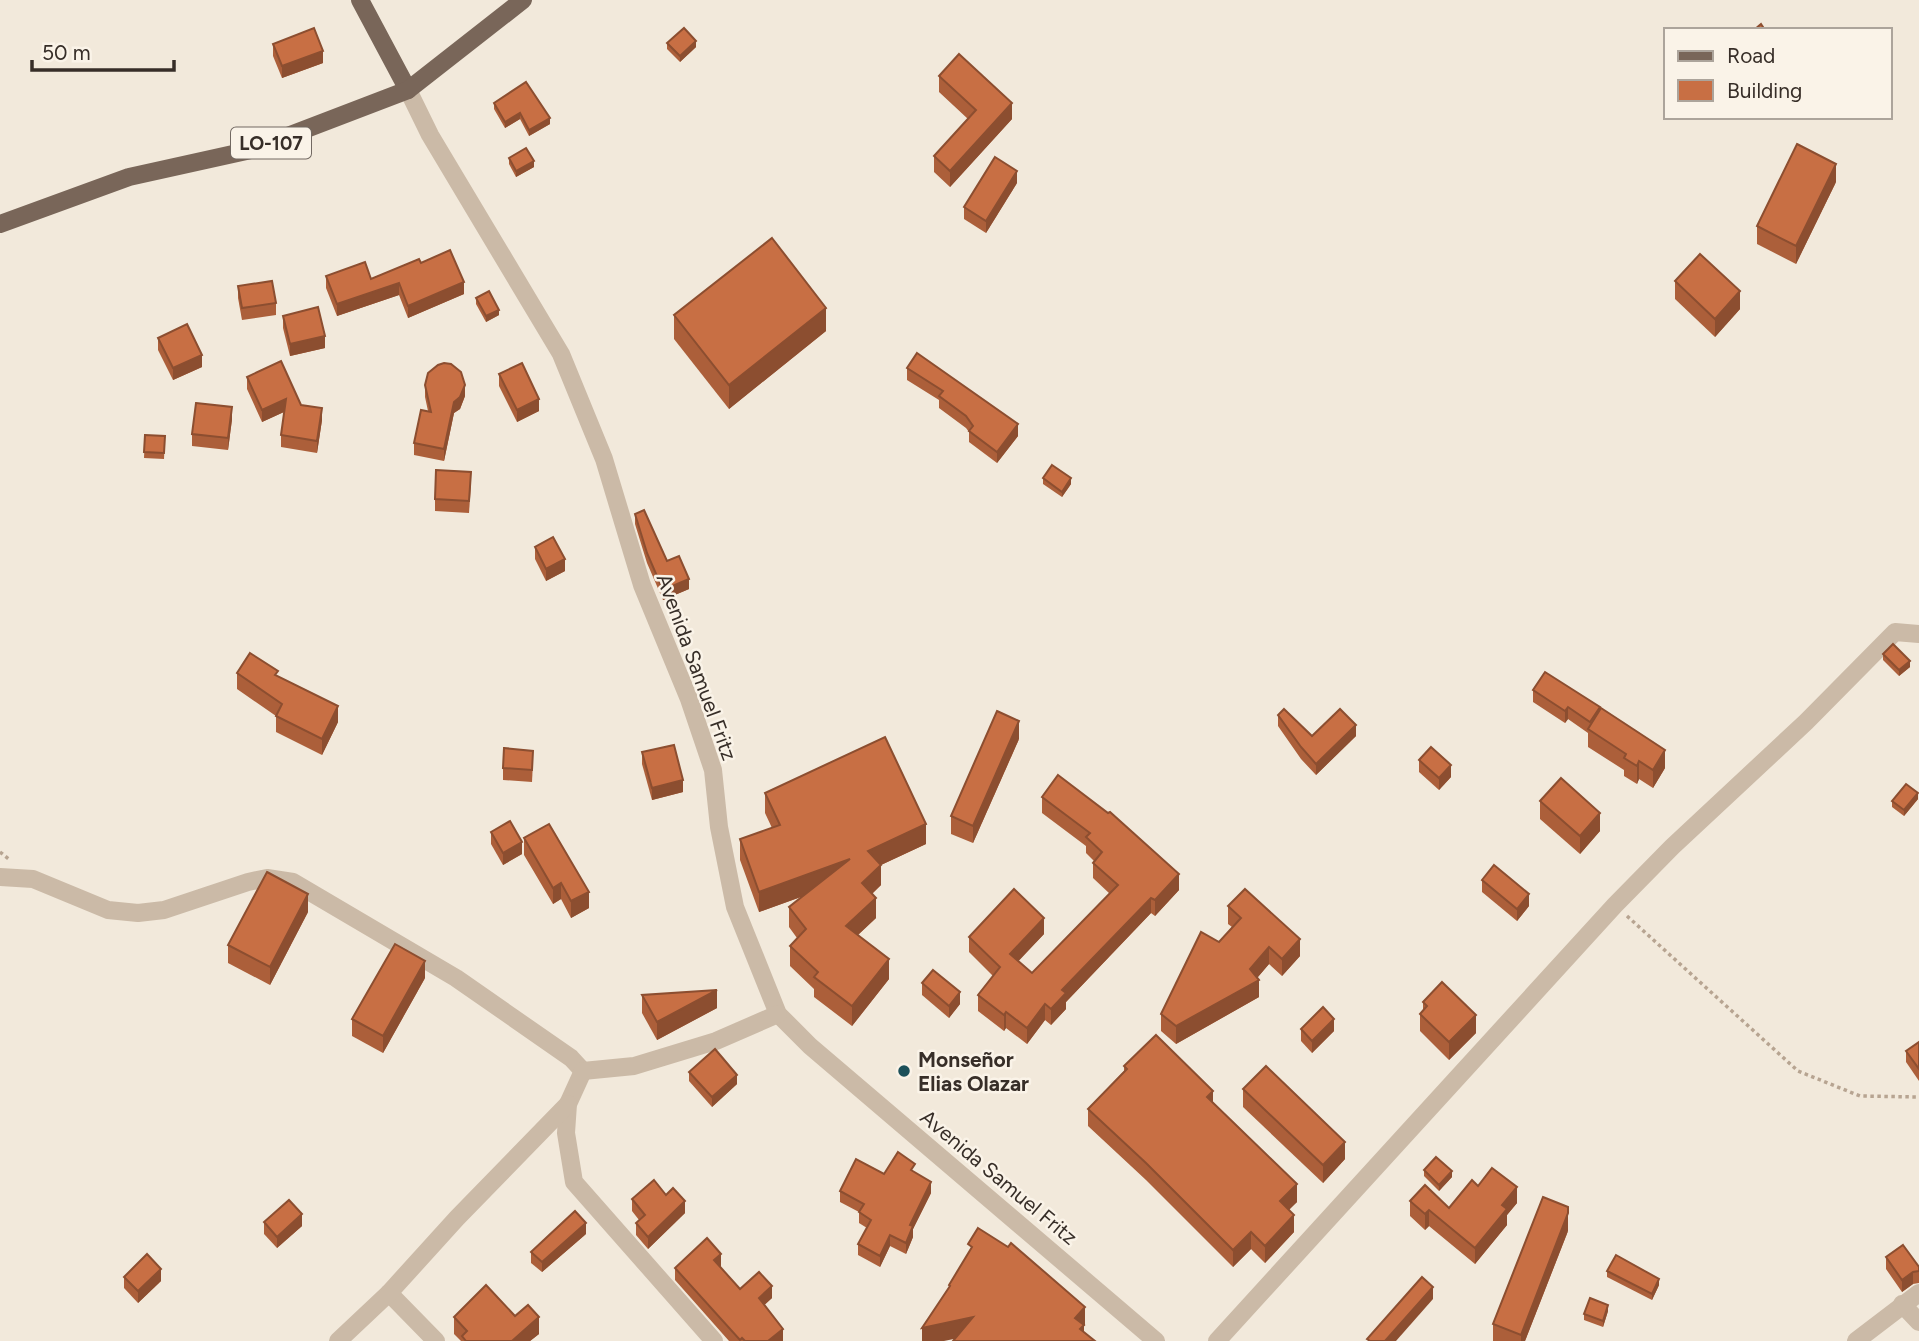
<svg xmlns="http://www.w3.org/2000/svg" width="1919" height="1341" viewBox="0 0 1919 1341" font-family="Figtree,sans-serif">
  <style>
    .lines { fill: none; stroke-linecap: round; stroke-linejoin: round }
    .path { stroke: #b7a491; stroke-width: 3.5; stroke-dasharray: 3.5 3.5; stroke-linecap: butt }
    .minor { stroke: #cbbaa7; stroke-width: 18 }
    .major { stroke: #796659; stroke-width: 18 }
    .wall { fill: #ac5f3a }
    .shaded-wall { fill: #8c4e30 }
    .building { fill: #c86f44; stroke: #8c4e30; stroke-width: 2 }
    .poi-dot { fill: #1c5059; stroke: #faf3e8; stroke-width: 2.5 }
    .labels { text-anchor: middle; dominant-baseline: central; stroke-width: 5; stroke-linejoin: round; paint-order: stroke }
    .shield { fill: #faf3e8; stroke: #726962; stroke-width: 2 }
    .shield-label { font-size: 19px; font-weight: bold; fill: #372e28 }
    .street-label { font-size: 21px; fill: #372e28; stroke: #faf3e8 }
    .poi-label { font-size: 21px; font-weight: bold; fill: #372e28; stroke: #faf3e8; text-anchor: start }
  </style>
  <rect width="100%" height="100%" fill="#f2e9db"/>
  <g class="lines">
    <!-- path -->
    <g class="path">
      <polyline points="0,852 10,860"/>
      <polyline points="1627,916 1798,1071 1860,1096 1919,1097"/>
    </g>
    <!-- minor -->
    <g class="minor">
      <polyline points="408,90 430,135 561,354 604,459 642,585 689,699 713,770 719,827 735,907 778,1014 810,1046 1156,1341"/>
      <polyline points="0,877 33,879 108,910 138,913 164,910 248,882 267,878 293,882 456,978 571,1058 583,1071 634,1066 716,1041 778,1014"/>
      <polyline points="583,1071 568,1104 566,1133 574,1182 714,1341"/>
      <polyline points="389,1293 436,1341"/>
      <polyline points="1902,1304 1919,1322"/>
      <polyline points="338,1341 389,1293 457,1218 568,1104"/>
      <polyline points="1217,1341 1615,905 1672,847 1806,722 1895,632 1919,634"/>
      <polyline points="1856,1341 1919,1293"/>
    </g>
    <!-- major -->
    <g class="major">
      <polyline points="360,0 408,90"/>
      <polyline points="0,224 129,177 251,150 408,90 523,0"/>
    </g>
  </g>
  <!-- wall -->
  <g class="wall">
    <polygon points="667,43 696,47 680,62 667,49"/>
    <polygon points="273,44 323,63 282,78 273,56"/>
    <polygon points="939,76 1012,119 950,187 934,172 934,156 968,119 939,92"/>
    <polygon points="494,103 550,124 529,136 520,119 505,128 494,109"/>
    <polygon points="509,158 534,167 516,177 509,164"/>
    <polygon points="1836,182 1796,264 1757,244 1757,226"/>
    <polygon points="1017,183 986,233 964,219 964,207"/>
    <polygon points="421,263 464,294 408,318 399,295 337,316 326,288 326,276 371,279"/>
    <polygon points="1675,281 1740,309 1715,337 1675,299"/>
    <polygon points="238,286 276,303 276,315 242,320 238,298"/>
    <polygon points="476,298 499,315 486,322 476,304"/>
    <polygon points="674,315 826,331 729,409 674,339"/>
    <polygon points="283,316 325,348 290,356 283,328"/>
    <polygon points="158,338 202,367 173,380 158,350"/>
    <polygon points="907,368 1018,436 997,463 969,442 969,432 966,428 939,408 939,400 907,380"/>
    <polygon points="499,374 539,411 517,422 499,386"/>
    <polygon points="247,377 301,405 322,420 317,453 281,447 281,435 284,412 262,422 247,389"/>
    <polygon points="425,385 465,396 460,409 454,413 444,461 414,455 414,443 428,411 425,397"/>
    <polygon points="232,419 228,450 192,446 192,434"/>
    <polygon points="145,435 165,436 164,459 144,458"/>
    <polygon points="1043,478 1071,484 1062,497 1043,484"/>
    <polygon points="471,484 469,513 435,511 435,499"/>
    <polygon points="635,514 667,561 689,589 663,600 647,563 635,524"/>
    <polygon points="535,547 565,571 546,581 535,559"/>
    <polygon points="1883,654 1910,667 1899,676 1883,660"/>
    <polygon points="237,673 278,676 338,722 322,755 276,732 276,716 237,689"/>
    <polygon points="1533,690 1600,710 1665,768 1653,788 1639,779 1637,784 1624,776 1624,770 1588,747 1588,733 1568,719 1565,723 1533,702"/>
    <polygon points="1278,715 1312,736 1356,736 1316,775 1301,759 1278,726"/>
    <polygon points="1019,739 973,843 951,834 951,816"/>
    <polygon points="642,752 683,792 652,800 642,764"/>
    <polygon points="1419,760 1451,777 1439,790 1419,772"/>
    <polygon points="533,762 532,782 503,780 503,768"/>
    <polygon points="765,793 926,844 881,865 881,885 872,894 876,918 858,935 889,979 852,1026 814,997 814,989 790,966 790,946 797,938 789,927 789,907 801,897 759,912 740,860 740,839 772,828 765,813"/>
    <polygon points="1042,797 1179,890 1155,916 1151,913 1066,1002 1066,1009 1051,1025 1045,1020 1027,1044 1006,1028 1004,1031 978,1011 978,995 993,976 969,952 969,937 1044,934 1018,961 1032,973 1110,894 1093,878 1093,863 1094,861 1086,853 1086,846 1042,813"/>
    <polygon points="1918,799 1904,816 1892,807 1892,801"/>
    <polygon points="1540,801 1600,831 1580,854 1540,819"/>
    <polygon points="491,832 522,854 503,865 491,844"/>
    <polygon points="524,838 589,908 571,918 561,899 553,904 524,855"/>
    <polygon points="1482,880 1529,906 1517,921 1482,892"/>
    <polygon points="1228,906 1300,956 1282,976 1269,964 1257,978 1259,997 1176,1044 1161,1031 1161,1014 1232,927 1228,924"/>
    <polygon points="308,912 270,985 228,963 228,945"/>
    <polygon points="425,978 383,1053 352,1036 352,1019"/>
    <polygon points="922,983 960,1004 949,1018 922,995"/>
    <polygon points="642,995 717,1008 657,1040 642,1013"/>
    <polygon points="1423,1002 1476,1033 1449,1060 1420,1031 1420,1014 1423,1011"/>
    <polygon points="1301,1029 1334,1031 1312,1053 1301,1041"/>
    <polygon points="1919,1042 1919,1081 1906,1062 1906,1051"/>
    <polygon points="1124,1066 1213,1102 1297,1202 1289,1209 1294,1232 1265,1263 1251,1249 1233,1267 1146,1180 1088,1126 1088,1109 1124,1071"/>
    <polygon points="689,1072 737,1084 712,1107 689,1081"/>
    <polygon points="1243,1089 1345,1159 1323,1183 1243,1107"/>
    <polygon points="1424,1170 1452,1177 1439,1191 1424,1176"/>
    <polygon points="915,1172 931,1193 913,1229 913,1237 906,1254 890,1246 880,1267 858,1255 858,1244 867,1228 859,1223 859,1212 840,1202 840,1191 884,1174"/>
    <polygon points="1478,1186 1517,1203 1507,1215 1507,1225 1475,1264 1429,1226 1425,1230 1410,1216 1410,1201 1449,1208"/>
    <polygon points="666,1195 685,1213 648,1249 636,1235 636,1223 639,1220 632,1211 632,1199"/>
    <polygon points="264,1222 302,1226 277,1248 264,1234"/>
    <polygon points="1568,1231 1525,1341 1493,1341 1493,1324"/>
    <polygon points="586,1234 542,1272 531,1263 531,1252"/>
    <polygon points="1886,1257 1919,1267 1919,1283 1913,1284 1902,1292 1886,1269"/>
    <polygon points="721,1266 720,1267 740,1289 772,1298 764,1305 783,1341 729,1341 675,1280 675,1268"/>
    <polygon points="1607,1271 1659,1285 1652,1300 1607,1277"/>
    <polygon points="124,1277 161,1281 138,1303 124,1288"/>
    <polygon points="1608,1311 1603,1327 1584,1320 1584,1314"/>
    <polygon points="515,1316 539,1334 530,1341 461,1341 454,1334 454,1317"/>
  </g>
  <!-- shaded-wall -->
  <g class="shaded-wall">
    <polygon points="696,41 696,47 680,62 680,56"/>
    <polygon points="323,51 323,63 282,78 282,66"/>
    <polygon points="1012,103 1012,119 950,187 950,171"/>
    <polygon points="520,113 520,119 505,128 505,122"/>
    <polygon points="550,118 550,124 529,136 529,130"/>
    <polygon points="534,161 534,167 516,177 516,171"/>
    <polygon points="1836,164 1836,182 1796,264 1796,246"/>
    <polygon points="1017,171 1017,183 986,233 986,221"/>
    <polygon points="464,282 464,294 408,318 408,306"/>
    <polygon points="399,283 399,295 337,316 337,304"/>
    <polygon points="1740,291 1740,309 1715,337 1715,319"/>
    <polygon points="826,308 826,331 729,409 729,385"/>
    <polygon points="499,310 499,315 486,322 486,316"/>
    <polygon points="325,336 325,348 290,356 290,344"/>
    <polygon points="202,355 202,367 173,380 173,368"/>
    <polygon points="465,385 465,396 460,409 454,413 444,461 444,449 454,402"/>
    <polygon points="286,399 286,411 262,422 262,410"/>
    <polygon points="539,399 539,411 517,422 517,410"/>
    <polygon points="232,407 232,419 228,450 228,438"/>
    <polygon points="322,408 322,420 317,453 317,441"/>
    <polygon points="1018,424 1018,436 997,463 997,452"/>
    <polygon points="1071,478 1071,484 1062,497 1062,492"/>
    <polygon points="565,559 565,571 546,581 546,569"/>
    <polygon points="689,579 689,589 663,600 663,590"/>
    <polygon points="1910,661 1910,667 1899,676 1899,670"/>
    <polygon points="338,706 338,722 322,755 322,739"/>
    <polygon points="1568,707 1568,719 1565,723 1565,711"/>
    <polygon points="1019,721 1019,739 973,843 973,826"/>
    <polygon points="1356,725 1356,736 1316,775 1316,764"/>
    <polygon points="1665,750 1665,768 1653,788 1653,770"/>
    <polygon points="1639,761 1639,779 1637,784 1637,766"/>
    <polygon points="1451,765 1451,777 1439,790 1439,778"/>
    <polygon points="683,780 683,792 652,800 652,788"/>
    <polygon points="1918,793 1918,799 1904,816 1904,810"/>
    <polygon points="1600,813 1600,831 1580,854 1580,836"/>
    <polygon points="926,824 926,844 868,871 868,851"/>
    <polygon points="522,842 522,854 503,865 503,853"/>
    <polygon points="850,859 850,879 759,912 759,892"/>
    <polygon points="881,865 881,885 862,903 862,883"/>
    <polygon points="1179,874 1179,890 1155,916 1155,900"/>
    <polygon points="561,883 561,899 553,904 553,888"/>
    <polygon points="589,892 589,908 571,918 571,901"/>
    <polygon points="308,894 308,912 270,985 270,967"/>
    <polygon points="1529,894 1529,906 1517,921 1517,909"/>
    <polygon points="876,898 876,918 846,946 846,926"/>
    <polygon points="1151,898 1151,913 1066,1002 1066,1009 1051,1025 1051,1009 1062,990"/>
    <polygon points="1044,918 1044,934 1010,970 1010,954"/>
    <polygon points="1300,939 1300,956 1282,976 1282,959"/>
    <polygon points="1269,947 1269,964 1252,984 1259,980 1259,997 1176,1044 1176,1026 1250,969"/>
    <polygon points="889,959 889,979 852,1026 852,1006"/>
    <polygon points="425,961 425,978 383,1053 383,1036"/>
    <polygon points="717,990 717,1008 657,1040 657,1022"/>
    <polygon points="960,992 960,1004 949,1018 949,1006"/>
    <polygon points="1045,1004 1045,1020 1027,1044 1027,1028"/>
    <polygon points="1006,1012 1006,1028 1004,1031 1004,1015"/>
    <polygon points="1476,1015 1476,1033 1449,1060 1449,1042"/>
    <polygon points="1334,1019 1334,1031 1312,1053 1312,1041"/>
    <polygon points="737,1075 737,1084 712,1107 712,1097"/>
    <polygon points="1213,1091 1213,1109 1207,1097"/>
    <polygon points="1345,1142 1345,1159 1323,1183 1323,1165"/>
    <polygon points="1452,1171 1452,1177 1439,1191 1439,1185"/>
    <polygon points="931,1182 931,1193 913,1229 913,1237 906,1254 906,1243 910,1225"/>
    <polygon points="1297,1184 1297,1202 1280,1219 1280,1201"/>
    <polygon points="1517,1187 1517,1203 1507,1215 1507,1225 1475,1264 1475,1248 1502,1205"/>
    <polygon points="685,1201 685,1213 648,1249 648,1237"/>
    <polygon points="1429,1210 1429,1226 1425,1230 1425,1214"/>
    <polygon points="1568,1213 1568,1231 1525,1341 1521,1341 1521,1335"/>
    <polygon points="302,1214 302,1226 277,1248 277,1237"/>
    <polygon points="1294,1215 1294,1232 1265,1263 1265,1246"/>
    <polygon points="586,1223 586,1234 542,1272 542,1262"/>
    <polygon points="1251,1232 1251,1249 1233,1267 1233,1250"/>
    <polygon points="890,1235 890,1246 880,1267 880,1256"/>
    <polygon points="721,1254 721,1266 714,1272 714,1260"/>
    <polygon points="161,1269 161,1281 138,1303 138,1291"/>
    <polygon points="1913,1272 1913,1284 1902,1292 1902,1280"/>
    <polygon points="1659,1279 1659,1285 1652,1300 1652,1294"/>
    <polygon points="772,1286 772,1298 759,1310 759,1298"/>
    <polygon points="1433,1287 1433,1299 1396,1341 1385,1341"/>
    <polygon points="1608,1305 1608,1311 1603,1327 1603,1321"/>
    <polygon points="1085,1307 1085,1325 1084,1326 1084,1341 1075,1318"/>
    <polygon points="539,1317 539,1334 530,1341 512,1341"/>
    <polygon points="973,1317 973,1335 944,1341 922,1341 922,1328"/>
    <polygon points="783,1329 783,1341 768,1341"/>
  </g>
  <!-- building -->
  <g class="building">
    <polygon points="1761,24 1765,30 1754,30"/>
    <polygon points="314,28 323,51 282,66 273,44"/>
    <polygon points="684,28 696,41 680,56 667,43"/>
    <polygon points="959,54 1012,103 950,171 934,156 976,110 939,76"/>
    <polygon points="526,82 550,118 529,130 520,113 505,122 494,103"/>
    <polygon points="1797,144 1836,164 1796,246 1757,226"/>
    <polygon points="526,148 534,161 516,171 509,158"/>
    <polygon points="995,157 1017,171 986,221 964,207"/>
    <polygon points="772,238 826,308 729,385 674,315"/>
    <polygon points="450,250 464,282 408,306 399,283 337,304 326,276 365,262 371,279 419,259 421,263"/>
    <polygon points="1700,254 1740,291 1715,319 1675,281"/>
    <polygon points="272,281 276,303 242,308 238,286"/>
    <polygon points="489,291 499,310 486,316 476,298"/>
    <polygon points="318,307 325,336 290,344 283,316"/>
    <polygon points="187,324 202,355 173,368 158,338"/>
    <polygon points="917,353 1018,424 997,452 969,431 973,426 966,416 939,396 943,391 907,368"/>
    <polygon points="281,361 301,405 322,408 317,441 281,435 286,399 262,410 247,377"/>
    <polygon points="444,363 451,364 461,372 465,385 460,397 454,402 444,449 414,443 421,410 431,412 425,385 428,373 438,365"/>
    <polygon points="522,363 539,399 517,410 499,374"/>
    <polygon points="196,403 232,407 228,438 192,434"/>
    <polygon points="145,435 165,436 164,453 144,452"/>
    <polygon points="1052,465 1071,478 1062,492 1043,478"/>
    <polygon points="436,470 471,472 469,501 435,499"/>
    <polygon points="644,510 667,561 679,556 689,579 663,590 647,553 635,514"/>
    <polygon points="553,537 565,559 546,569 535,547"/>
    <polygon points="1893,644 1910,661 1899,670 1883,654"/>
    <polygon points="250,653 278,671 275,675 338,706 322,739 276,716 282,704 237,673"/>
    <polygon points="1545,672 1600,707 1590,722 1568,707 1565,711 1533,690"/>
    <polygon points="1601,708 1665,750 1653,770 1639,761 1637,766 1624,758 1626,754 1588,729"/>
    <polygon points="1284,709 1312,736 1340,709 1356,725 1316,764 1301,747 1278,715"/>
    <polygon points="997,711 1019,721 973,826 951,816"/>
    <polygon points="885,737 926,824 868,851 881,865 862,883 876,898 846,926 889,959 852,1006 814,977 818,972 790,946 806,929 789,907 850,859 759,892 740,839 780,825 765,793"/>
    <polygon points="674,745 683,780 652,788 642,752"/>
    <polygon points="1431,747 1451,765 1439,778 1419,760"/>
    <polygon points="504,748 533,751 532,770 503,768"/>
    <polygon points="1058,775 1108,813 1110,812 1179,874 1155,900 1151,898 1062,990 1066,993 1051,1009 1045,1004 1027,1028 1006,1012 1004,1015 978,995 1000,967 969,937 1014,889 1044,918 1010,954 1032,973 1118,885 1093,863 1102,852 1086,837 1090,833 1042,797"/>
    <polygon points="1561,778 1600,813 1580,836 1540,801"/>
    <polygon points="1906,784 1918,793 1904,810 1892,801"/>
    <polygon points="510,821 522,842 503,853 491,832"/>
    <polygon points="549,824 589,892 571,901 561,883 553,888 524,838"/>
    <polygon points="1494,865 1529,894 1517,909 1482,880"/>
    <polygon points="267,872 308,894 270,967 228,945"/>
    <polygon points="1245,889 1300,939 1282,959 1269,947 1250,969 1259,980 1176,1026 1161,1014 1201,932 1219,942 1241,918 1228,906"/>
    <polygon points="395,944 425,961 383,1036 352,1019"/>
    <polygon points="933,970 960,992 949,1006 922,983"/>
    <polygon points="1442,982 1476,1015 1449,1042 1420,1014 1427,1006 1423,1002"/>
    <polygon points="717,990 657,1022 642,995"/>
    <polygon points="1323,1007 1334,1019 1312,1041 1301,1029"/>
    <polygon points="1156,1035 1213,1091 1207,1097 1297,1184 1280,1201 1294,1215 1265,1246 1251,1232 1233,1250 1146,1163 1088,1109 1127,1069 1124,1066"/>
    <polygon points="1919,1042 1919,1069 1906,1051"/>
    <polygon points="715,1049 737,1075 712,1097 689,1072"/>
    <polygon points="1266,1066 1345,1142 1323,1165 1243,1089"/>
    <polygon points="898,1152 915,1164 911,1170 931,1182 910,1225 913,1226 906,1243 890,1235 880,1256 858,1244 871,1220 859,1212 864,1204 840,1191 856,1159 884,1174"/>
    <polygon points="1436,1157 1452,1171 1439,1185 1424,1170"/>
    <polygon points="1492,1168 1517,1187 1502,1205 1507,1209 1475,1248 1429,1210 1425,1214 1410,1201 1425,1185 1449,1208 1472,1180 1478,1186"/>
    <polygon points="654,1180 666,1195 673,1188 685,1201 648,1237 636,1223 645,1215 632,1199"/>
    <polygon points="1543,1197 1568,1207 1568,1213 1521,1335 1493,1324"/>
    <polygon points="289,1200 302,1214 277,1237 264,1222"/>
    <polygon points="575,1211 586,1223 542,1262 531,1252"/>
    <polygon points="978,1228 1008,1247 1011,1243 1085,1307 1075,1318 1084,1325 1080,1329 1095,1341 953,1341 973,1317 922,1328 950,1286 949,1285 972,1247 968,1244"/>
    <polygon points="707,1238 721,1254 714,1260 740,1289 759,1272 772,1286 759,1298 783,1329 768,1341 745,1341 742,1338 740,1340 675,1268"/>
    <polygon points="1903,1245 1919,1267 1919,1271 1913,1272 1902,1280 1886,1257"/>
    <polygon points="147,1254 161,1269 138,1291 124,1277"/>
    <polygon points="1616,1255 1659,1279 1652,1294 1607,1271"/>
    <polygon points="1422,1277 1433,1287 1385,1341 1370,1341 1367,1339"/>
    <polygon points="486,1285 515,1316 528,1305 539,1317 512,1341 466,1341 462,1336 467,1331 454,1317"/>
    <polygon points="1590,1298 1608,1305 1603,1321 1584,1314"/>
  </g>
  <!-- markers -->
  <circle class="poi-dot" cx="904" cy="1071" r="7"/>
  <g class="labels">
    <!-- shield labels -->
    <rect class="shield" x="231" y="127.5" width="80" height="31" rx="5"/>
    <g class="shield-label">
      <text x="271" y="143">LO-107</text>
    </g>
    <!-- street labels -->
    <g class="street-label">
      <text transform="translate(697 667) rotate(70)">Avenida Samuel Fritz</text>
      <text transform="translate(999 1177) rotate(40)">Avenida Samuel Fritz</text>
    </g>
    <!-- poi labels -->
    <g class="poi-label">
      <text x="918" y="1059">Monseñor<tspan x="918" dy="24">Elias Olazar</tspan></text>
    </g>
  </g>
  <!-- legend -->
  <rect x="1664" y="28" width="228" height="91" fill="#faf3e8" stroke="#aca49b" stroke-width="2"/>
  <rect x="1678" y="51" width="35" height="10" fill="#796659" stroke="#aca49b" stroke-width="2"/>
  <text x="1727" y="63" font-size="21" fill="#372e28">Road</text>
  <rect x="1678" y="80" width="35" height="21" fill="#c86f44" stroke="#aca49b" stroke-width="2"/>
  <text x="1727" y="98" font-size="21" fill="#372e28">Building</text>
  <!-- scale -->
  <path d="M32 60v10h142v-10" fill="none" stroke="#372e28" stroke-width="3.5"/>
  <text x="42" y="60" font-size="21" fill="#372e28" stroke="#faf3e8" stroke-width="5" paint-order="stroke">50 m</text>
</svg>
